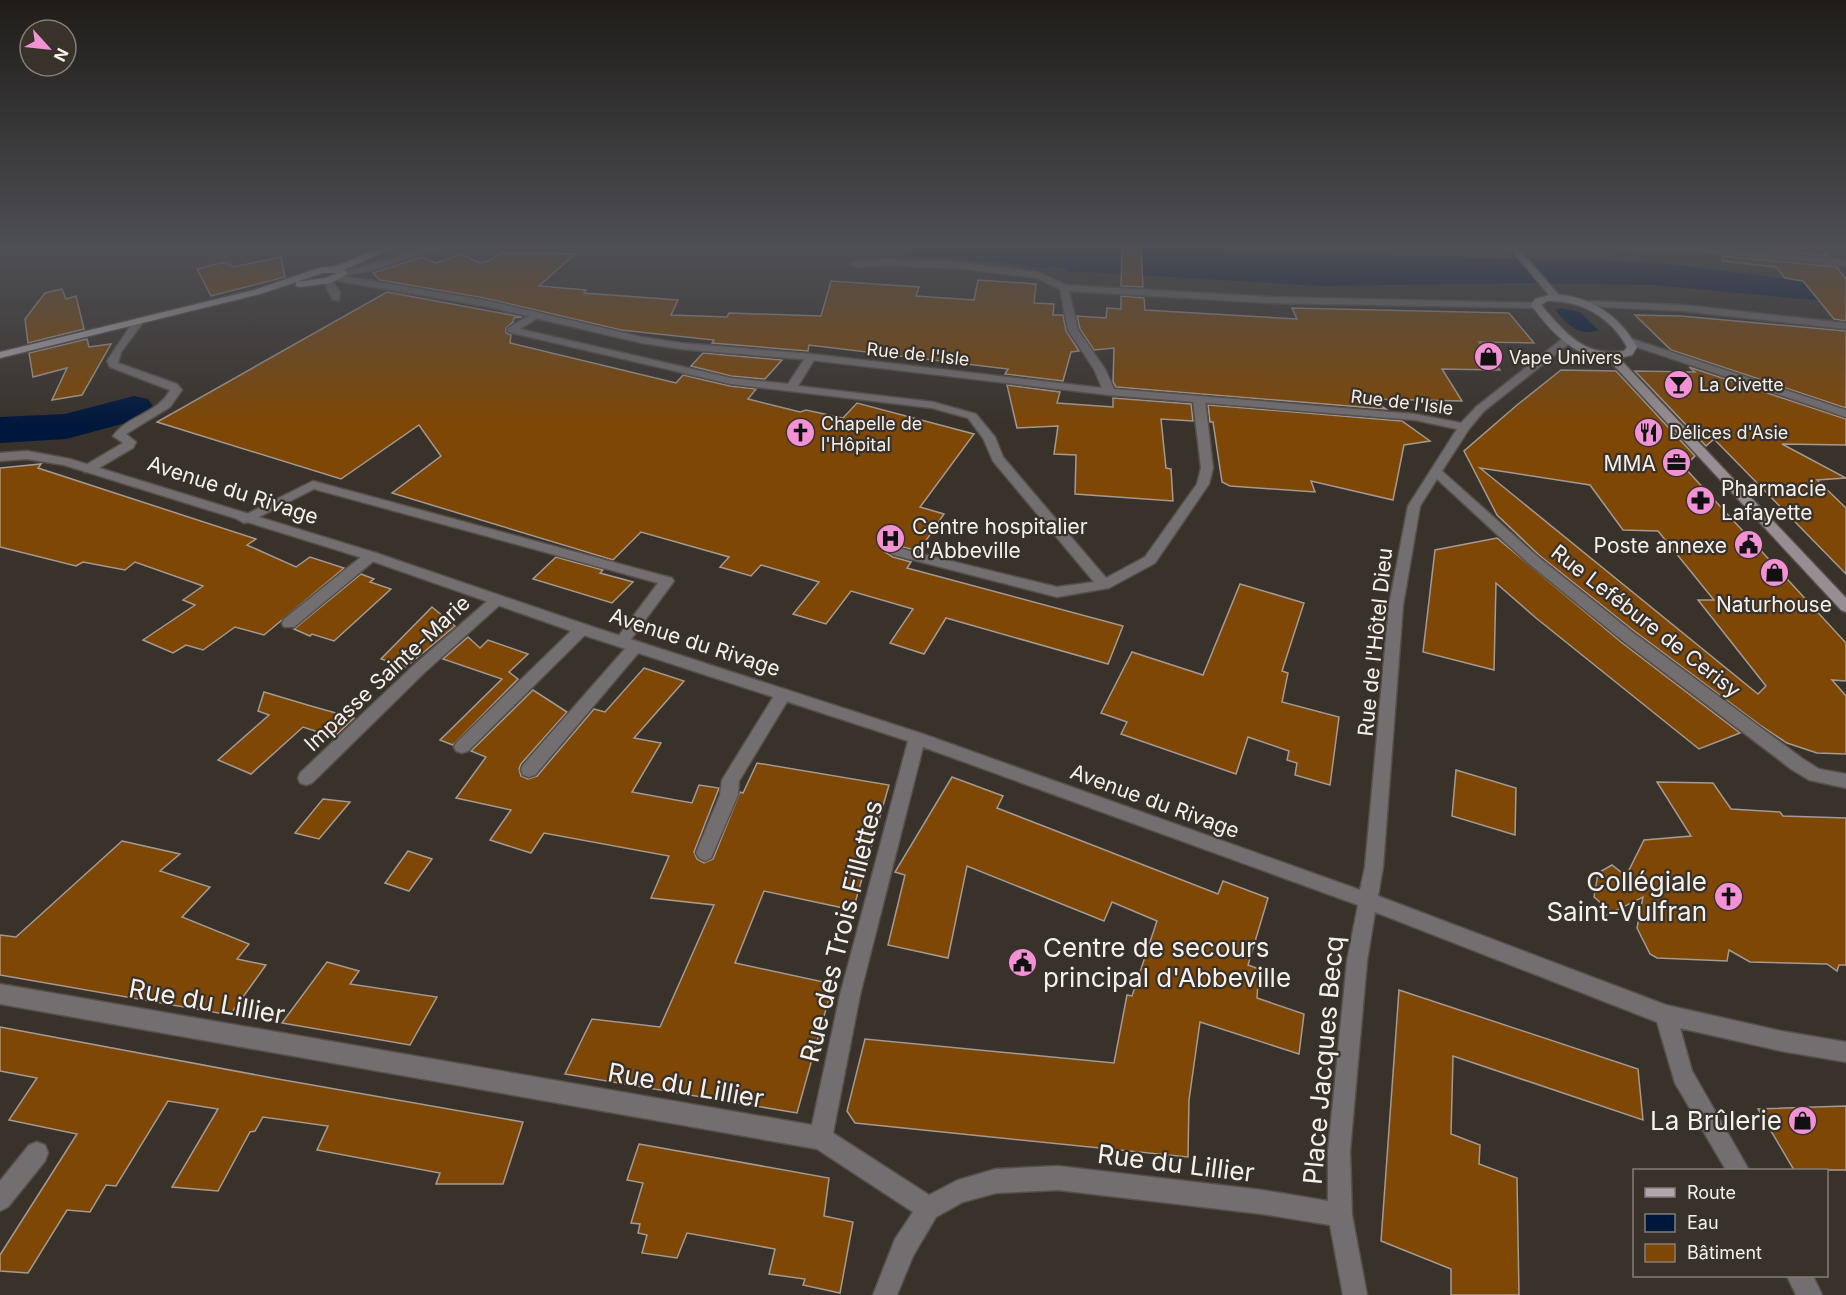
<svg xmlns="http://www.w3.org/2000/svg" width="1846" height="1295" viewBox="0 0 1846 1295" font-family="Inter,sans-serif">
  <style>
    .water { fill: #00173c }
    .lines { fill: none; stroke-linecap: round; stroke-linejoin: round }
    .river { fill: #00173c; fill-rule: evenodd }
    .building { fill: #7f4705; stroke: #a49a93; stroke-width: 1.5; fill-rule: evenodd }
    .lane-casing { stroke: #57504a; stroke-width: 3 }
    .street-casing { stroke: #57504a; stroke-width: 3 }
    .secondary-casing { stroke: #57504a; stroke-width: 3 }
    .primary-casing { stroke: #57504a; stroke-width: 3 }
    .lane { fill: #736e70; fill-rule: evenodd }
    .street { fill: #736e70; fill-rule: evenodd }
    .secondary { fill: #968e92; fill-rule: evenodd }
    .primary { fill: #b1a7ac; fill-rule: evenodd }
    .labels { text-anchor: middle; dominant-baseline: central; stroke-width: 4.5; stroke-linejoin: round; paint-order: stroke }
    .far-street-label { font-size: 18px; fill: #f5f0ec; stroke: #39322b }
    .far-poi-label { font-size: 18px; fill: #f5f0ec; stroke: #39322b; text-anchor: start }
    .poi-label { font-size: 21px; fill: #f5f0ec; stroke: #39322b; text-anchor: end }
    .street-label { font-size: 21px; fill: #f5f0ec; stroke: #39322b }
    .near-poi-label { font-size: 26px; fill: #f5f0ec; stroke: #39322b; text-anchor: end }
    .near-street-label { font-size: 26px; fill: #f5f0ec; stroke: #39322b }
  </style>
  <rect width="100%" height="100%" fill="#39322b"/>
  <!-- water -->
  <g class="water">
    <polygon points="658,245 1160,245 1273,253 1615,261 1679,265 1846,287 1846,303 1653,285 1521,283 1321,286 1067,271 1067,268 1049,266 1047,269 980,260 841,251"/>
    <path d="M1560 308 1580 312 1598 330C1578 337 1569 325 1555 310Z"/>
  </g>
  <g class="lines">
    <!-- river -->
    <polygon class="river" points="134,396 148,399 154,408 148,417 66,439 0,443 0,417 65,414"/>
  </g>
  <!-- building -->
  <g class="building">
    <polygon points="1122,245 1141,245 1143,287 1121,286"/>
    <polygon points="1722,245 1819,245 1828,256 1722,246"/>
    <polygon points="501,253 575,254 539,286 586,290 584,293 678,300 671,315 727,317 729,313 821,316 831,281 919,287 916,296 974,300 978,280 1036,284 1034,303 1054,304 1053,315 1063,315 1066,331 1079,351 1071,352 1063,381 1005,374 1008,369 809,345 808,351 712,343 714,340 621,330 484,298 380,280 373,273 422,257 436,263 462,254 480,263 490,260"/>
    <polygon points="1722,256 1837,267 1846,279 1846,321 1834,319 1803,281 1785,278 1776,267 1722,261"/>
    <polygon points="281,257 285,277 211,296 197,269 225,262 233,267"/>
    <polygon points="62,289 66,299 76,296 84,329 28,343 25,319 45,293"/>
    <polygon points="387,292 522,317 514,318 513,322 506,328 506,333 511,335 510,343 676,383 683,375 730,386 756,389 748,399 800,412 806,410 843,418 857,403 974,434 920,507 944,514 919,551 894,545 887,547 885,552 893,557 911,562 907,568 1123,626 1108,664 946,618 924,654 890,643 913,609 851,591 826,624 793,614 819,582 761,565 751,576 720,567 729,557 641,532 613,560 392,493 441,456 419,425 341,479 157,422"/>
    <polygon points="1121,296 1144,298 1145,310 1297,319 1292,308 1509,313 1534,343 1479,342 1500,370 1442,369 1462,401 1371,399 1386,409 1116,387 1113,382 1114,348 1094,350 1080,329 1077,316 1106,318 1107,308 1121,309"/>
    <polygon points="1635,315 1681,316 1846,331 1846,408 1671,350"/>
    <polygon points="87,339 89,347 111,344 82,395 52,400 67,368 33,377 29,353"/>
    <polygon points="703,353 782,360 765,379 731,376 691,366"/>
    <polygon points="1689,367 1846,419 1846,445 1782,444 1846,478 1817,480 1846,508 1846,574 1714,439 1706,446 1635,371 1695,372"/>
    <path d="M1561 370 1616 371 1695 456 1684 467 1846 643V681L1832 680 1846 696V754L1817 753 1787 743 1760 725 1633 630 1539 555 1497 515 1464 451 1517 405ZM1480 468 1590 485 1623 530 1658 531 1714 600H1698L1766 686 1758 694Z"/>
    <polygon points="1007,385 1060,392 1057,403 1113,407 1113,398 1191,404 1193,421 1161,419 1166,468 1171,469 1173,501 1075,494 1076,455 1054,454 1058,426 1017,428"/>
    <polygon points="1208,405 1402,421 1430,441 1404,445 1393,500 1311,481 1315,492 1230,486 1222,482 1213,422 1210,422"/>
    <polygon points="41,464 38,468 256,539 247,545 296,567 310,557 344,568 264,635 235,627 203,650 186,645 173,653 143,640 195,605 183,600 203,586 135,562 125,570 83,562 76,566 0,547 0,468"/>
    <polygon points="1497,538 1621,642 1740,733 1699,749 1536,618 1496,583 1494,670 1423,652 1435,550"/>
    <polygon points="556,557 603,570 600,573 633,582 612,603 533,579"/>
    <polygon points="361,574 374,579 370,582 391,589 334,641 312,634 310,636 294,629"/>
    <polygon points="1240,584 1304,603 1282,671 1288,673 1282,702 1339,717 1330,785 1295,775 1297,763 1287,760 1289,751 1248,737 1236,774 1121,734 1127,722 1101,713 1132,652 1203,675"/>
    <polygon points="432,607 455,626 406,667 381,659"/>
    <polygon points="468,637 480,648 488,640 528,654 509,672 518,679 453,745 440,740 502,679 443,659"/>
    <polygon points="644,668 684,681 634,738 661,743 632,792 692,803 699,785 719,788 694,852 697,859 704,863 713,859 740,792 743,793 757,763 889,785 853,910 764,891 735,963 833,984 797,1113 565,1074 592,1019 660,1027 714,905 651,898 669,856 544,833 531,853 490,840 511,810 456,798 486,757 471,751 533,690 567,712 521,764 519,769 521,776 528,779 537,776 594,709 605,712"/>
    <polygon points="264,692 311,706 354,718 334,737 303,727 251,774 218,760 269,715 258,711"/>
    <polygon points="1456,770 1516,788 1515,835 1452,816"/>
    <polygon points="952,777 1003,796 997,808 1218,894 1223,881 1268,898 1248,965 1259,969 1257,998 1304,1014 1299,1054 1200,1022 1189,1100 1188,1157 855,1123 847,1111 865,1039 1114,1063 1127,995 1132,996 1157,921 1112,902 1104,921 967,866 948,958 888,945 905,875 895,872"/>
    <polygon points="1657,782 1713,783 1731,809 1780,812 1783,816 1846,818 1846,965 1839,965 1837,971 1827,964 1750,962 1729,950 1727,961 1657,958 1650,954 1637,928 1643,897 1607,915 1609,910 1594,897 1598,873 1612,865 1626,876 1644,840 1691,836"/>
    <polygon points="323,799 350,802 319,839 295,833"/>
    <polygon points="122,841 180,854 160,871 210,887 182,917 249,944 237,959 266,965 230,1015 0,975 0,935 16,937"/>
    <polygon points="408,851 432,859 409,891 385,883"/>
    <polygon points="327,962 359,971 350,984 437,997 410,1045 282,1023"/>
    <polygon points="1399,990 1638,1069 1643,1120 1453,1056 1451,1134 1480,1145 1479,1164 1517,1178 1519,1295 1451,1295 1451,1269 1381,1241"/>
    <polygon points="0,1027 278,1079 523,1122 503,1184 436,1184 440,1173 317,1150 328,1126 263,1117 255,1131 250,1132 218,1191 172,1187 218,1109 168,1101 116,1186 106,1185 90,1212 67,1210 28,1273 0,1271 0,1255 77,1134 9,1120 37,1078 0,1071"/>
    <polygon points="1846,1106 1846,1170 1794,1170 1758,1109"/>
    <polygon points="639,1144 829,1178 824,1216 853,1222 840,1293 803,1285 805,1279 769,1274 775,1249 687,1233 677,1258 642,1253 647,1235 638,1233 640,1224 631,1223 643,1183 627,1180"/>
  </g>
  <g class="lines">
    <defs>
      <g id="lane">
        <polygon points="436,245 448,245 371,271 343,276 338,273"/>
        <polygon points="325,279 331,279 340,292 339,300 333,300 323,281"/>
        <polygon points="535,312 539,313 539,317 520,329 731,378 788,384 807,355 811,354 816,357 798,386 933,402 976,414 995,437 1003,457 1106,578 1145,557 1197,484 1201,468 1193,400 1199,397 1205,400 1213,468 1209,484 1155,563 1109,588 1057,597 894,555 887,551 889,548 894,547 1057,587 1094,582 993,461 983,438 968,418 932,408 731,384 508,332 508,328"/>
        <path d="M135 319 144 321 121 352 118 363 177 384 182 390 170 407 126 434 136 442 133 448 92 472H84V466L123 443 113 436C128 415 158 414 170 390L110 367 107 361Z"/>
        <polygon points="313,481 672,578 674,581 626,646 621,647 614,642 658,583 314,489 249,522 244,523 237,519"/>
        <polygon points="371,552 376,553 378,556 376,559 294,627 284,627 282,623 284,619 366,553"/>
        <polygon points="497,595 502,597 504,600 502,603 424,673 312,783 306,785 300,783 298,778 300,773 414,665 492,597"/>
        <polygon points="582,624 587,625 589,629 587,633 468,751 462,753 456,751 454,747 456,743 577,625"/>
        <polygon points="635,642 642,647 640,651 535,775 529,777 523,775 521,770 523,765 630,643"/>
        <polygon points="783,689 789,691 791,695 739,781 738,795 711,858 705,861 699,858 696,853 720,795 722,780 777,691"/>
      </g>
      <g id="street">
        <polygon points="1613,245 1724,248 1846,260 1846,266 1724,254 1617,248"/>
        <path d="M887 259 965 263 1038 272 1066 285 1271 297 1539 303 1541 305 1536 308 1271 303 1069 291 1078 330 1105 369 1114 389 1415 414 1461 423 1476 407 1562 339H1570V343L1484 411 1469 429 1442 471 1538 557 1632 632 1803 759 1819 769 1846 774V788L1809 780 1791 769 1622 640 1528 563 1437 479 1420 506 1403 605 1383 867 1378 896 1666 1005 1781 1031 1846 1042V1062L1781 1051 1680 1028 1692 1071 1749 1170H1726L1675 1083 1657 1022 1375 912 1367 961 1350 1151 1352 1215 1367 1295H1343L1330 1225 1262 1214 1058 1190 996 1193 963 1202 936 1217 913 1256 897 1295H873L895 1239 913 1212 817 1149 0 1004V984L812 1125 840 995 908 741 577 633 366 559 64 465 27 459 0 461V453L27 451 70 459 376 553 587 625 923 734 1360 890 1365 867 1389 605 1408 506 1457 429 1415 420 1109 395 811 360 681 349 642 343 484 306 338 281 333 278 338 275 484 300 642 337 681 343 811 354 1102 388 1094 369 1068 330 1060 289 1036 278 965 269 887 265 857 267 852 264 857 261ZM923 747 1358 905 1347 961 1328 1151V1201L1262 1190 1058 1166 996 1169 958 1180 929 1195 833 1133 860 995Z"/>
        <polygon points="1590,301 1683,305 1846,323 1846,329 1683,311 1587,306 1585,304"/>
        <polygon points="1629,338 1846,410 1846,417 1625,343 1625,339"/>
        <polygon points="37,1142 45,1145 48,1153 45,1161 8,1207 0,1211 0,1181 29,1145"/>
        <polygon points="1787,1276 1813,1276 1822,1295 1796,1295"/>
      </g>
      <path id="secondary" d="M1507 245H1515L1559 295C1593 297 1621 318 1637 347L1632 355 1619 358 1846 598V612L1841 610 1608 359C1573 357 1551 331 1531 305L1535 299 1549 295ZM1547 301C1580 300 1610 316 1627 347L1624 351C1584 358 1565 332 1541 305Z"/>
      <path id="primary" d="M387 245H398L344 270 348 273 346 275 331 283 299 287 296 286V282L260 294 0 358V352L254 290 319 268 336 266ZM323 273H337L326 278 296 282Z"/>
    </defs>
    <!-- lane casing -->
    <use href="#lane" class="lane-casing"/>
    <!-- street casing -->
    <use href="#street" class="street-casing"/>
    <!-- secondary casing -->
    <use href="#secondary" class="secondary-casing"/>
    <!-- primary casing -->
    <use href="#primary" class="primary-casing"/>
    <!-- lane -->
    <use href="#lane" class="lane"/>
    <!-- street -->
    <use href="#street" class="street"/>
    <!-- secondary -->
    <use href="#secondary" class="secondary"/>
    <!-- primary -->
    <use href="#primary" class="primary"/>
  </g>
  <!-- sky -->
  <linearGradient id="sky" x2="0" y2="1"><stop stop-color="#1f1c18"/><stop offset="0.58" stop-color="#4e4f55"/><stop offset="1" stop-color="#4e4f55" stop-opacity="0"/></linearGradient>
  <rect width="1846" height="426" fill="url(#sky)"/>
  <!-- icons -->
  <defs>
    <symbol id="shop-disc" viewBox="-11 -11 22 22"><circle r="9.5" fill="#f391d5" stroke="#39322b"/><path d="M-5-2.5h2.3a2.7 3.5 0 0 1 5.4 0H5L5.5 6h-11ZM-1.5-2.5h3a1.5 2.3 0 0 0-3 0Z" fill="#111"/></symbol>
    <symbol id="bar-disc" viewBox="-11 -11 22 22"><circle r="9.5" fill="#f391d5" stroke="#39322b"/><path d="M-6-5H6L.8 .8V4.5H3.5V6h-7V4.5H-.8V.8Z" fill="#111"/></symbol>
    <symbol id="restaurant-disc" viewBox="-11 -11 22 22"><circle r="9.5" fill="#f391d5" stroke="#39322b"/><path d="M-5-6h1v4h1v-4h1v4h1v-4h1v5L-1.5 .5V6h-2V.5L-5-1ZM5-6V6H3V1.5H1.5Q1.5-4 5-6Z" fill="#111"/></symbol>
    <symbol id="church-disc" viewBox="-11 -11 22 22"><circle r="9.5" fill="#f391d5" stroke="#39322b"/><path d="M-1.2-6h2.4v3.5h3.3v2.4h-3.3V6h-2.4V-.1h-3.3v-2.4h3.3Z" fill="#111"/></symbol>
    <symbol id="office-disc" viewBox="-11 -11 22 22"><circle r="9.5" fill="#f391d5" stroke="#39322b"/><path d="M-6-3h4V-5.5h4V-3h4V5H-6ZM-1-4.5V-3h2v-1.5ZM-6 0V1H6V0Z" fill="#111"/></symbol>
    <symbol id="pharmacy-disc" viewBox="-11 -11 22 22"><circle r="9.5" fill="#f391d5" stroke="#39322b"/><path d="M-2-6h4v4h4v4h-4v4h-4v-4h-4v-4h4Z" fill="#111"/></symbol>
    <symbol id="hospital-disc" viewBox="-11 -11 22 22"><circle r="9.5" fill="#f391d5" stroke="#39322b"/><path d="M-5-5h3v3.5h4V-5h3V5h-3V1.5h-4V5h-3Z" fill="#111"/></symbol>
    <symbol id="civic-disc" viewBox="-11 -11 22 22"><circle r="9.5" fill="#f391d5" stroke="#39322b"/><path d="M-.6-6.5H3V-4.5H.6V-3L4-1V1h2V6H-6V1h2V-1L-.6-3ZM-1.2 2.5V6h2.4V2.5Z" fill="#111"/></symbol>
  </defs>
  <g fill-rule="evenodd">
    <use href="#shop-disc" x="1472" y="340" width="33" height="33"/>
    <use href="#bar-disc" x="1662" y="368" width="33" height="33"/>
    <use href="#restaurant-disc" x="1632" y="416" width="33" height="33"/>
    <use href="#church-disc" x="784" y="416" width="33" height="33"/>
    <use href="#office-disc" x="1660" y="446" width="33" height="33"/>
    <use href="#pharmacy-disc" x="1684" y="484" width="33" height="33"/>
    <use href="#hospital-disc" x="874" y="522" width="33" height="33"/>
    <use href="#civic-disc" x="1732" y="528" width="33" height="33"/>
    <use href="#shop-disc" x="1758" y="556" width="33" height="33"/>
    <use href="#church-disc" x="1712" y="880" width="33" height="33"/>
    <use href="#civic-disc" x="1006" y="946" width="33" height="33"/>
    <use href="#shop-disc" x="1786" y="1104" width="33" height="33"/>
  </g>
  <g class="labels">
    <!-- far-street labels -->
    <g class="far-street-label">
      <text transform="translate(918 354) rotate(6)">Rue de l'Isle</text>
      <text transform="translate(1402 402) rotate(7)">Rue de l'Isle</text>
    </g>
    <!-- far-poi labels -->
    <g class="far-poi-label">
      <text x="1509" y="357">Vape Univers</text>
      <text x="1699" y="384">La Civette</text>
      <text x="821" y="423">Chapelle de<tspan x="821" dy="21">l'Hôpital</tspan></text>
      <text x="1669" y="432">Délices d'Asie</text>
    </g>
    <!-- poi labels -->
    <g class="poi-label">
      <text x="1656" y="463">MMA</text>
      <text x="1721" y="488" text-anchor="start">Pharmacie<tspan x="1721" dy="24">Lafayette</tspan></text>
      <text x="912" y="526" text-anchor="start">Centre hospitalier<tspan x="912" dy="24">d'Abbeville</tspan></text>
      <text x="1727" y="545">Poste annexe</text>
      <text x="1774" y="604" text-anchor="middle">Naturhouse</text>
    </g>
    <!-- street labels -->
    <g class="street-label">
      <text transform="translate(233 490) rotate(18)">Avenue du Rivage</text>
      <text transform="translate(1646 621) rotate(38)">Rue Lefébure de Cerisy</text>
      <text transform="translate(695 642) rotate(18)">Avenue du Rivage</text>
      <text transform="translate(1375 642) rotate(-84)">Rue de l'Hôtel Dieu</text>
      <text transform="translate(387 673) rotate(-43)">Impasse Sainte-Marie</text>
      <text transform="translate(1155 801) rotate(20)">Avenue du Rivage</text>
    </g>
    <!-- near-poi labels -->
    <g class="near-poi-label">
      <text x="1707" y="881">Collégiale<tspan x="1707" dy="30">Saint-Vulfran</tspan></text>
      <text x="1043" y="947" text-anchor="start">Centre de secours<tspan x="1043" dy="30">principal d'Abbeville</tspan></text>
      <text x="1782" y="1120">La Brûlerie</text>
    </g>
    <!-- near-street labels -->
    <g class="near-street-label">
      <text transform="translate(841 931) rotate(-76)">Rue des Trois Fillettes</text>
      <text transform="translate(207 1001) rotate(10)">Rue du Lillier</text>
      <text transform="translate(1323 1060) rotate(-85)">Place Jacques Becq</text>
      <text transform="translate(686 1085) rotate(10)">Rue du Lillier</text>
      <text transform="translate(1176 1163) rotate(7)">Rue du Lillier</text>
    </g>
  </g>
  <!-- legend -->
  <rect x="1633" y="1169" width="195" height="108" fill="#39322b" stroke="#847e78" stroke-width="1.5"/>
  <rect x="1645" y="1188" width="30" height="9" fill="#b1a7ac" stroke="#847e78" stroke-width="1.5"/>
  <text x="1687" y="1199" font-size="18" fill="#f5f0ec">Route</text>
  <rect x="1645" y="1214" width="30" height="18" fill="#00173c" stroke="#847e78" stroke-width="1.5"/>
  <text x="1687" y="1229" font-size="18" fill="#f5f0ec">Eau</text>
  <rect x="1645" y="1244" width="30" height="18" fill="#7f4705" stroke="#847e78" stroke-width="1.5"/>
  <text x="1687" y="1259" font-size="18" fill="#f5f0ec">Bâtiment</text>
  <!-- north arrow -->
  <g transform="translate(48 48) rotate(117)"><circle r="28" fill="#39322b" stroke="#847e78" stroke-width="1.5"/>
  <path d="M0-4.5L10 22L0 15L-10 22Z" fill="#f391d5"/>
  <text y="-9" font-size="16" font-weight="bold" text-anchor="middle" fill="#f5f0ec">N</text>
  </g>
</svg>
